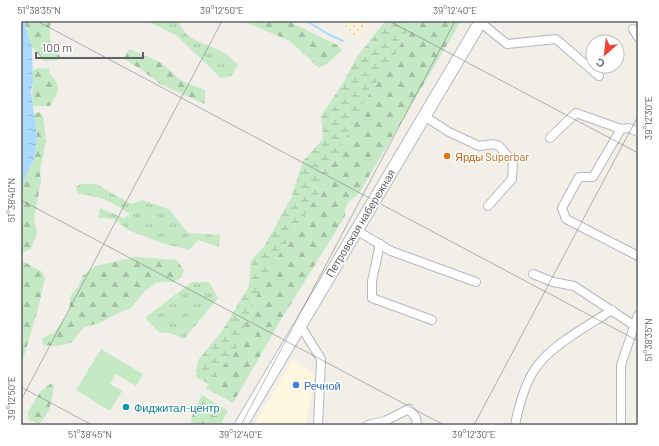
<svg xmlns="http://www.w3.org/2000/svg" width="659" height="446" viewBox="0 0 659 446" font-family="Barlow,sans-serif">
  <style>
    .commercial { fill: #fef7e0 }
    .grass { fill: url(#grass-tufts) }
    .forest { fill: url(#forest-firs) }
    .wetland { fill: url(#wetland-marsh) }
    .sand { fill: url(#sand-dots) }
    .pitch { fill: #c5e8c5 }
    .water { fill: url(#water-ripples) }
    .lines { fill: none; stroke-linecap: round; stroke-linejoin: round }
    .stream { stroke: #aadaff; stroke-width: 2 }
    .street-casing { stroke: #b5b8bc; stroke-width: 10 }
    .secondary-casing { stroke: #b6babf; stroke-width: 14 }
    .street { stroke: #fff; stroke-width: 8 }
    .secondary { stroke: #fff; stroke-width: 12 }
    .ticks { fill: none; stroke: #5f6368; stroke-width: 1; stroke-opacity: 0.45 }
    .food-dot { fill: #e8710a; stroke: #fff; stroke-width: 1.5 }
    .shop-dot { fill: #3f7fe0; stroke: #fff; stroke-width: 1.5 }
    .culture-dot { fill: #0f9aa8; stroke: #fff; stroke-width: 1.5 }
    .labels { text-anchor: middle; dominant-baseline: central; stroke-width: 3; stroke-linejoin: round; paint-order: stroke }
    .food-label { font-size: 11px; fill: #c56008; stroke: #fff; text-anchor: start }
    .street-label { font-size: 11px; fill: #5f6368; stroke: #fff }
    .shop-label { font-size: 11px; fill: #366cbe; stroke: #fff; text-anchor: start }
    .culture-label { font-size: 11px; fill: #0d838f; stroke: #fff; text-anchor: start }
    .neatline { fill: none; stroke: #5f6368; stroke-width: 1.5 }
    .ticks-label { font-size: 10px; text-anchor: middle; fill: #5f6368 }
  </style>
  <defs>
    <pattern id="grass-tufts" width="24" height="20" patternUnits="userSpaceOnUse"><rect width="24" height="20" fill="#c5e8c5"/><path d="M3 7l-1-3M5 7V3M7 7l1-3M15 17l-1-3M17 17v-4M19 17l1-3" fill="none" stroke="#a3c0a4"/></pattern>
    <pattern id="forest-firs" width="22" height="20" patternUnits="userSpaceOnUse"><rect width="22" height="20" fill="#c5e8c5"/><path d="M5 1l3.5 6h-7zM16 11l3.5 6h-7z" fill="#a3c0a4"/></pattern>
    <pattern id="wetland-marsh" width="20" height="14" patternUnits="userSpaceOnUse"><rect width="20" height="14" fill="#c5e8c5"/><path d="M1 5h8M5 5V1M11 12h8M15 12V8" fill="none" stroke="#a3c0a4"/></pattern>
    <pattern id="sand-dots" width="8" height="8" patternUnits="userSpaceOnUse"><rect width="8" height="8" fill="#fbf3d9"/><path d="M2 2h.1M6 6h.1" fill="none" stroke="#cec8b4" stroke-width="1.8" stroke-linecap="round"/></pattern>
    <pattern id="water-ripples" width="26" height="14" patternUnits="userSpaceOnUse"><rect width="26" height="14" fill="#aadaff"/><path d="M2 4q2-2 4 0t4 0M15 11q2-2 4 0t4 0" fill="none" stroke="#8eb4d2"/></pattern>
  </defs>
  <rect width="100%" height="100%" fill="#f1efe8"/>
  <!-- commercial -->
  <polygon class="commercial" points="292,360 315,375 306,425 254,425"/>
  <!-- grass -->
  <g class="grass">
    <path d="M147 21H174L179 23C189 44 206 42 223 52 229 55 234 61 238 65L231 76 221 78 177 36Z"/>
    <path d="M81 184H96L131 204 142 200 169 209 188 233 220 235 219 247 198 240 189 250 165 244 130 231 114 219 98 218 100 208 124 218 130 214C114 203 99 195 78 194L76 187Z"/>
    <polygon points="192,282 209,282 218,298 184,339 170,333 160,333 145,318"/>
  </g>
  <!-- forest -->
  <g class="forest">
    <path d="M24 21H51C48 37 50 43 60 56L59 60 44 61 32 47Z"/>
    <polygon points="243,21 288,21 337,45 342,50 327,64 319,68 290,41"/>
    <polygon points="413,21 461,21 358,195 350,200 345,208 345,216 331,239 282,318 233,403 206,388 216,373 268,272 320,191 362,105 393,58"/>
    <polygon points="129,49 160,62 182,81 205,90 205,104 160,84 142,70 124,59"/>
    <path d="M39 68 49 69V73C63 87 59 91 50 106H33C31 93 33 83 33 70Z"/>
    <polygon points="39,112 43,116 46,141 40,170 41,181 34,219 37,232 31,249 21,253 21,184 34,159 37,137 34,114"/>
    <polygon points="135,257 177,260 184,271 181,278 174,282 158,282 145,291 131,308 118,313 100,323 84,327 71,343 57,346 43,345 42,338 54,333 69,312 71,295 78,287 84,274 96,266"/>
    <polygon points="21,262 24,262 41,271 45,278 38,309 21,366"/>
    <path d="M50 384H54C52 399 51 413 39 424L29 420 28 412 41 391Z"/>
    <polygon points="202,395 228,411 220,425 191,425 192,416"/>
  </g>
  <!-- wetland -->
  <polygon class="wetland" points="385,21 413,21 393,58 362,105 320,191 268,272 258,293 235,351 209,384 197,378 196,371 199,359 222,331 249,286 251,261 265,245 291,198 303,161 323,139 321,116 343,83 357,57"/>
  <!-- sand -->
  <polygon class="sand" points="341,21 369,21 362,33 354,38 351,31"/>
  <!-- pitch -->
  <polygon class="pitch" points="101,349 143,374 136,386 116,374 110,384 122,391 110,411 76,390"/>
  <!-- water -->
  <polygon class="water" points="21,21 24,21 32,47 33,82 31,91 37,137 34,159 21,185"/>
  <g class="lines">
    <!-- stream -->
    <polyline class="stream" points="307,21 328,34 343,41"/>
    <defs>
      <g id="street">
        <polyline points="480,22 507,44 556,39 599,76"/>
        <polyline points="633,29 638,37"/>
        <polyline points="424,116 449,132 479,146 493,144 499,146 513,162 512,179 488,206"/>
        <polyline points="621,129 593,177 579,177 562,208 566,219 638,256"/>
        <polyline points="550,138 576,113 621,129 629,128 638,132"/>
        <polyline points="356,230 391,251 476,282"/>
        <polyline points="380,244 372,281 372,298 432,320"/>
        <polyline points="533,274 553,282 574,286 638,328"/>
        <polyline points="300,325 321,359 318,425"/>
        <polyline points="368,425 385,421 409,409 416,418 417,425"/>
        <path d="M515 425C519 405 525 381 538 365 552 345 591 324 612 310"/>
        <polyline points="621,425 621,365 638,315"/>
      </g>
      <polyline id="secondary" points="241,425 481,21"/>
    </defs>
    <!-- street casing -->
    <use href="#street" class="street-casing"/>
    <!-- secondary casing -->
    <use href="#secondary" class="secondary-casing"/>
    <!-- street -->
    <use href="#street" class="street"/>
    <!-- secondary -->
    <use href="#secondary" class="secondary"/>
  </g>
  <!-- ticks -->
  <path class="ticks" d="M37 21 638 341M389 21 638 153M21 200 444 425M21 387 92 425M21 400 222 21M241 425 455 21M474 425 638 116"/>
  <!-- markers -->
  <circle class="food-dot" cx="447" cy="156" r="4"/>
  <circle class="shop-dot" cx="296" cy="385" r="4"/>
  <circle class="culture-dot" cx="126" cy="407" r="4"/>
  <g class="labels">
    <!-- food labels -->
    <g class="food-label">
      <text x="455" y="156">Ярды Superbar</text>
    </g>
    <!-- street labels -->
    <g class="street-label">
      <text transform="translate(360 223) rotate(-59)">Петровская набережная</text>
    </g>
    <!-- shop labels -->
    <g class="shop-label">
      <text x="304" y="385">Речной</text>
    </g>
    <!-- culture labels -->
    <g class="culture-label">
      <text x="134" y="407">Фиджитал-центр</text>
    </g>
  </g>
  <!-- border -->
  <rect width="659" height="446" fill="none" stroke="#ffffff" stroke-width="44"/>
  <!-- north arrow -->
  <g transform="translate(605 54) rotate(208)"><circle r="19" fill="#ffffff" stroke="#bfc1c3"/>
  <path d="M0-3L7 15L0 10L-7 15Z" fill="#ea4335"/>
  <text y="-6" font-size="11" font-weight="bold" text-anchor="middle" fill="#5f6368">С</text>
  </g>
  <!-- scale -->
  <path d="M36 52v6h107v-6" fill="none" stroke="#5f6368" stroke-width="2"/>
  <text x="42" y="52" font-size="12" fill="#5f6368" stroke="#ffffff" stroke-width="3" paint-order="stroke">100 m</text>
  <rect x="22" y="22" width="615" height="402" class="neatline"/>
  <g class="ticks-label">
    <text x="39" y="14">51°38'35"N</text>
    <text x="222" y="14">39°12'50"E</text>
    <text x="455" y="14">39°12'40"E</text>
    <text transform="translate(648 118) rotate(-90)" y="4">39°12'30"E</text>
    <text transform="translate(11 200) rotate(-90)" y="4">51°38'40"N</text>
    <text transform="translate(648 340) rotate(-90)" y="4">51°38'35"N</text>
    <text transform="translate(11 398) rotate(-90)" y="4">39°12'50"E</text>
    <text x="90" y="438">51°38'45"N</text>
    <text x="241" y="438">39°12'40"E</text>
    <text x="474" y="438">39°12'30"E</text>
  </g>
</svg>
